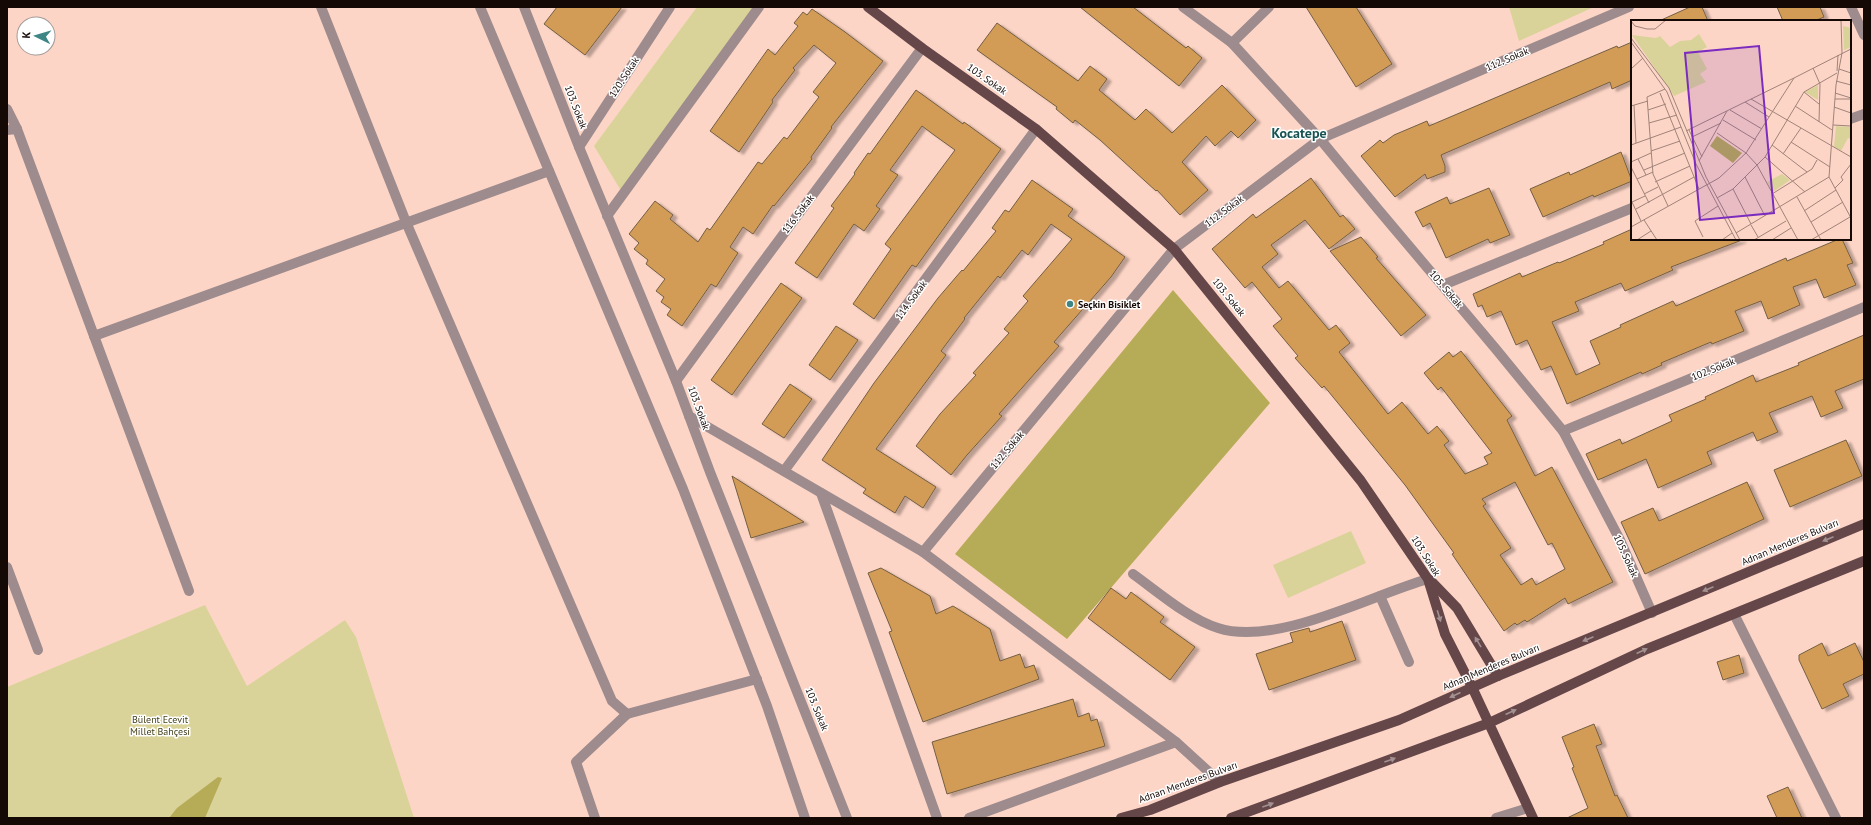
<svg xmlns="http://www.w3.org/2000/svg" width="1871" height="825" viewBox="0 0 1871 825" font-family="'PT Sans',sans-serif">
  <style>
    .green { fill: #dad399 }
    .forest { fill: #b6ab56 }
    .building { fill: #d29c56; stroke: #745e43; fill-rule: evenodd; filter: url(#shadow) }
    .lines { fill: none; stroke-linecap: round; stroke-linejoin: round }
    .minor { stroke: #9d8b8d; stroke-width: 10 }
    .major { stroke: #65474a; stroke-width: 10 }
    .oneway { fill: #a39192 }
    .poi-dot { fill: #3e8685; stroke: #fff; stroke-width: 1.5 }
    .labels { text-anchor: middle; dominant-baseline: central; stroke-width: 3; stroke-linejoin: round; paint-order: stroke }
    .street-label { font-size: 10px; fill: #150905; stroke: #fff }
    .poi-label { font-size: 10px; font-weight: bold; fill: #150905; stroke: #fff; text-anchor: start }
    .park-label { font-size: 10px; fill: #45411c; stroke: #fff }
    .district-label { font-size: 14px; font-weight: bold; fill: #165352; stroke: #fff }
    .inset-road { fill: none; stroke: #a08379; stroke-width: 1 }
    .view { fill: #7b2cbf; fill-opacity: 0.15; stroke: #7b2cbf; stroke-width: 2 }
    .inset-edge { fill: none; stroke: #150905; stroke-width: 2 }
  </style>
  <defs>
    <filter id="shadow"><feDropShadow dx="4.5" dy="2.5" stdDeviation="1" flood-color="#0004"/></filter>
  </defs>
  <rect width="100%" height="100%" fill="#fdd5c6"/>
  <!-- green -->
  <g class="green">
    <polygon points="697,7 755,7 623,194 594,146"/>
    <polygon points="1509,7 1594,7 1519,41"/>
    <polygon points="1351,531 1366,563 1288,598 1273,565"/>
    <polygon points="205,605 247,686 345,620 356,637 414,818 7,818 7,687"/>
  </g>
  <!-- forest -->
  <g class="forest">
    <polygon points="1173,290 1270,403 1067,639 955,554"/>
    <polygon points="218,777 222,778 205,818 169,818 177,808"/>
  </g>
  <!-- building -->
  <g class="building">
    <polygon points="557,7 622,7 585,55 544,24"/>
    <polygon points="1080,7 1133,7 1186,48 1188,46 1202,58 1179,86"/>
    <polygon points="1306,7 1356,7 1392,64 1356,87"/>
    <polygon points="1690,7 1702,7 1708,21 1659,21"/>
    <polygon points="1777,7 1820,7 1824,17 1814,21 1783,21"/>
    <polygon points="812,9 845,32 883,61 831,127 832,128 811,157 812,159 774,206 773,205 753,234 743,227 730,247 738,253 716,287 711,284 682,326 667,315 671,309 661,302 664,297 656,291 665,279 646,264 648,260 634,249 639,243 629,234 655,201 673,215 670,219 698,242 707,228 710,230 758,162 762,164 784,137 787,139 819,97 813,92 836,63 814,45 793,68 795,70 772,100 773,102 739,152 710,131 768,49 775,55 798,26 794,23 803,12 807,15"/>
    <polygon points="997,23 1078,81 1090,66 1107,79 1099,90 1135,120 1146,109 1172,133 1222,85 1256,120 1238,138 1231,131 1215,146 1206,136 1182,162 1208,190 1180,215 1157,190 1156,191 1100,140 1075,120 1073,123 1056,109 1057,107 977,50"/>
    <polygon points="1632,42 1632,80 1612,89 1610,82 1441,155 1445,166 1445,172 1427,179 1425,174 1395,197 1361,156 1380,140 1383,143 1394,135 1427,121 1429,126 1617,46 1618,48"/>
    <polygon points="916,90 963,124 964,122 1001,149 916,267 912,265 874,319 853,304 891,249 885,244 955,150 934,135 922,126 890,170 898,175 876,206 880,209 864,231 854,224 817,278 795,263 834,208 831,206 855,174 854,173 868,153 870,154"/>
    <polygon points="1621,152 1632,181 1594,197 1593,195 1543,217 1530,189 1569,172 1570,175"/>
    <path d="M1311 178 1340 217 1343 215 1355 229 1329 249 1305 220 1271 245 1278 254 1262 267 1279 288 1288 281 1329 330 1336 325 1350 343 1339 352 1388 414 1402 402 1428 434 1437 426 1449 441 1444 445 1465 474 1488 464 1484 457 1492 453 1441 387 1438 390 1424 373 1449 352 1453 357 1461 351 1512 416 1507 420 1535 476 1552 467 1613 582 1568 604 1565 598 1527 622 1525 620 1517 625 1515 623 1504 631 1452 554 1454 553 1405 485 1324 386 1322 388 1295 358 1298 356 1273 326 1282 319 1252 282 1245 288 1212 249 1253 214 1256 218ZM1515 482 1548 545 1552 543 1565 569 1536 585 1532 578 1521 585 1500 555 1511 548 1483 506 1486 504 1482 499Z"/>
    <polygon points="1032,180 1073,209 1068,216 1125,257 1111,277 1054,342 1059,346 999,414 1002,416 967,455 951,475 916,446 940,414 976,375 973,373 1009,333 1004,329 1028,301 1023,296 1072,239 1051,224 1028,255 1022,250 1000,278 998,276 964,318 965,319 941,351 946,355 876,449 936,487 923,508 905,496 895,513 863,493 866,489 822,460 874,383 938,298 962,270 963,271 996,231 992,228 1005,210 1009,212"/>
    <polygon points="1489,188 1510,235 1490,243 1488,239 1446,258 1430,223 1423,227 1415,212 1447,197 1450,204"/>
    <polygon points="1632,229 1632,239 1742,240 1671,267 1673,270 1625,291 1621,283 1575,302 1579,311 1552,322 1576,375 1600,364 1590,341 1621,327 1620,325 1673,301 1676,306 1786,258 1787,261 1839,239 1842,239 1853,263 1847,265 1856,285 1824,298 1816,279 1793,287 1800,305 1768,319 1761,301 1735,311 1744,331 1712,344 1711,342 1661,363 1662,365 1642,374 1641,372 1567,404 1551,366 1541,370 1527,340 1516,345 1501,311 1487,317 1482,305 1478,307 1473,294 1520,273 1522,277 1558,262 1559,263 1604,244 1603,242"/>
    <polygon points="1361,237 1378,257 1376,258 1426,315 1401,336 1330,251"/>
    <polygon points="781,283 802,298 732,395 711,380"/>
    <polygon points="836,326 858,340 830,380 809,365"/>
    <polygon points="1864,335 1864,379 1835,391 1843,408 1821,417 1812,396 1769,413 1778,432 1757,441 1753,432 1707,452 1712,464 1658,488 1646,459 1598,480 1586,454 1620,439 1622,444 1672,421 1669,415 1706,399 1705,397 1753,375 1756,382 1799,365 1798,363"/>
    <polygon points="790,384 812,399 784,438 762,424"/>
    <polygon points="1846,440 1862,476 1790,507 1774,470"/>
    <polygon points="732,476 804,522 751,538"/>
    <polygon points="1747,482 1764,519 1645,574 1621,522 1653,508 1659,521"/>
    <polygon points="881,568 930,596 936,614 953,606 990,629 1000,661 1020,654 1025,668 1034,665 1039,679 923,722 889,632 892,631 868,573"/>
    <polygon points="1111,588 1126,599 1131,592 1164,617 1160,622 1195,647 1170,680 1088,618"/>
    <polygon points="1342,621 1356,660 1269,690 1256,654 1293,642 1290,633 1309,628 1310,632"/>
    <polygon points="1822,643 1828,656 1855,643 1864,662 1864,674 1843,684 1849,696 1822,709 1799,660 1799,655"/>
    <polygon points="1739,655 1744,673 1723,680 1717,662"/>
    <polygon points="1073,699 1078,717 1089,713 1091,721 1097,719 1105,746 947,794 932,742"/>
    <polygon points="1594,724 1602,744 1596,746 1615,796 1617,795 1628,818 1567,818 1588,808 1572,768 1574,767 1562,737"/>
    <polygon points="1788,787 1802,818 1777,818 1767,796"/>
  </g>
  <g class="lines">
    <!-- minor -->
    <g class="minor">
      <polyline points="321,7 406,222 612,701 627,714 757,679"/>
      <polyline points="480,7 683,489 767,706 805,818"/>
      <polyline points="524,7 579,147 676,381 710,472 847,818"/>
      <polyline points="1183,7 1232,43 1320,139 1377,208 1495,348 1563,431 1620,540 1652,613"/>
      <polyline points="1851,7 1864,35"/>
      <polyline points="1232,43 1269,7"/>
      <polyline points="7,109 17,129"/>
      <polyline points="1850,119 1864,114"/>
      <polyline points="7,130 17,129 189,591"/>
      <polyline points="579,147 670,7"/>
      <polyline points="607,216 759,7"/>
      <polyline points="1443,285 1632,208"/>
      <polyline points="94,336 549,171"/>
      <polyline points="676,381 759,267 922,48"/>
      <polyline points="689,416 923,552 1176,742 1220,782"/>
      <polyline points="1563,431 1864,307"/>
      <polyline points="784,471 1036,129"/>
      <polyline points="821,493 937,818"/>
      <polyline points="923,552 1174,249 1320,139 1629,7"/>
      <polyline points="7,567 38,650"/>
      <path d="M1133 574C1158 592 1189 619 1218 628 1276 647 1371 595 1428 579"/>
      <polyline points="1380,596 1409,662"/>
      <polyline points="1734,614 1836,818"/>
      <polyline points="595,818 576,762 627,714"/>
      <polyline points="969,818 1176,742"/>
      <polyline points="1496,818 1528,808"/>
    </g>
    <!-- major -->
    <g class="major">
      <polyline points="868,7 922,48 1036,129 1174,249 1361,481 1428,579 1445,634 1472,687 1533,818"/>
      <polyline points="1430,580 1457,608 1498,676"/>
      <polyline points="1121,818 1150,810 1220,782 1399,720 1498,676 1864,524"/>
      <polyline points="1231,818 1489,723 1647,649 1864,561"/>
    </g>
  </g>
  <!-- one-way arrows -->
  <defs><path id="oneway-solid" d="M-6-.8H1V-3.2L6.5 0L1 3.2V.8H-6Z"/></defs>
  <g class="oneway">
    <use href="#oneway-solid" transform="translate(1828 539) rotate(157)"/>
    <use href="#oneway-solid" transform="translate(1708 589) rotate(157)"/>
    <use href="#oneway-solid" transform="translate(1439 616) rotate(73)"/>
    <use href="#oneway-solid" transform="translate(1588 639) rotate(157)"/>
    <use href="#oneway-solid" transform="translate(1478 642) rotate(-121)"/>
    <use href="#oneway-solid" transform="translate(1642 651) rotate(-25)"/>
    <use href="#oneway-solid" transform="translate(1455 695) rotate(156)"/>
    <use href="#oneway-solid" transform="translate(1511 712) rotate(-25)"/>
    <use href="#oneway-solid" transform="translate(1390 760) rotate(-20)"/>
    <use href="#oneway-solid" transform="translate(1268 805) rotate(-20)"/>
  </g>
  <!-- markers -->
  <circle class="poi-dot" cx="1070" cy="304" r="4"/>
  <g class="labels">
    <!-- street labels -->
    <g class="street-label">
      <text transform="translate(1507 59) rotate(-23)">112. Sokak</text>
      <text transform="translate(624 77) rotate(-57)">120. Sokak</text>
      <text transform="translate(987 79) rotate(35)">103. Sokak</text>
      <text transform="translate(576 107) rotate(69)">103. Sokak</text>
      <text transform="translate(1224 211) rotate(-37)">112. Sokak</text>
      <text transform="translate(798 214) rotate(-53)">116. Sokak</text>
      <text transform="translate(1446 289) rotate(50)">105. Sokak</text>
      <text transform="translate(1229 297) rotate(51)">103. Sokak</text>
      <text transform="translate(911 300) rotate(-54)">114. Sokak</text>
      <text transform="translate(1713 369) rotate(-22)">102. Sokak</text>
      <text transform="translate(699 408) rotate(70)">103. Sokak</text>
      <text transform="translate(1007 450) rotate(-50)">112. Sokak</text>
      <text transform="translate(1790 542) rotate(-23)">Adnan Menderes Bulvarı</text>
      <text transform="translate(1426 556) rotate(58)">103. Sokak</text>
      <text transform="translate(1626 556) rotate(66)">105. Sokak</text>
      <text transform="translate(1491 667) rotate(-23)">Adnan Menderes Bulvarı</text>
      <text transform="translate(817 709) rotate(68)">103. Sokak</text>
      <text transform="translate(1188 782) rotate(-20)">Adnan Menderes Bulvarı</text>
    </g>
    <!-- poi labels -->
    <g class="poi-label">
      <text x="1078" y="304">Seçkin Bisiklet</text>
    </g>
    <!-- park labels -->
    <g class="park-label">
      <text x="160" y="719">Bülent Ecevit<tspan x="160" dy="12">Millet Bahçesi</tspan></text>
    </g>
    <!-- district labels -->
    <g class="district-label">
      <text x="1299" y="133">Kocatepe</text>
    </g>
  </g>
  <!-- overview -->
  <g transform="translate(1631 20)">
    <rect width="220" height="220" fill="#fdd5c6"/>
    <path d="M212 6 220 8V27L213 30ZM68 14 76 27 67 32 76 49 69 54 75 62 43 76 1 15 25 18 29 16 39 27 49 21 60 20ZM187 65V80L174 72ZM205 106 220 107V119L217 118 210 131 203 127ZM151 154 159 160 142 172 136 162Z" fill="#dad399"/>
    <path d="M86 116 111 133 102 143 79 126Z" fill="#b6ab56"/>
    <path class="inset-road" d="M210 0 211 33 205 65 198 157 220 198M0 1 4 6 16 9H24L35 0M0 18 38 68 75 157 109 220M0 22 36 72 65 144 105 220M182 48 189 64 188 102M0 49 12 38M208 49 220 53M206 51 207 35M205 61 220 65M34 69 16 77 22 154 37 186M173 72 188 84M29 73 68 169M204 73 220 78M120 79 220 137M204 79H220M114 82 138 97M3 85 5 123M0 86 17 81M164 86 201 110M203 87 220 93M17 90 35 84M99 90 131 109M92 100 125 120M18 103 46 95M202 105 220 106M58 110 71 137M55 111 163 58M86 113 115 133 126 145 167 220M61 117 90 103M160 122 199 147M0 125 50 107M141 125 176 152M20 131 49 121M152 134 170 108M134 137 174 172M7 139 15 155M68 141 96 91M0 142 20 133M0 147 18 183M13 150 54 133M114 157 134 196M6 159 22 152M24 162 59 146M204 168 212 160 210 157 220 144M102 169 120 204M13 174 27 167M141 174 181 149 186 140M166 177 190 220M86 178 102 169 134 137 173 72 206 53M0 180 10 201M1 182 14 176M5 189 63 157M173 191 205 170M13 200 26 220M180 202 212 182M120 205 127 217M0 207 88 158 115 133 163 58 220 29M105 213 198 157M72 217 64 201 87 186M6 220 20 211M91 220 101 213M123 220 155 201M141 220 160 208M180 220 219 197"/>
    <path class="view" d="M128 26 143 193 69 200 54 33Z"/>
    <rect width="220" height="220" class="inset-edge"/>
  </g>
  <!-- border -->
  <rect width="1871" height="825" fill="none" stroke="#150905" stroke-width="16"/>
  <!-- north arrow -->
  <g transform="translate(36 36) rotate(275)"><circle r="19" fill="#ffffff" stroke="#a19d9b"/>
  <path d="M0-3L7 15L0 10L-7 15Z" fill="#3e8685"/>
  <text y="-6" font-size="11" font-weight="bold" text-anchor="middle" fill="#150905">K</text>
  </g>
</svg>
